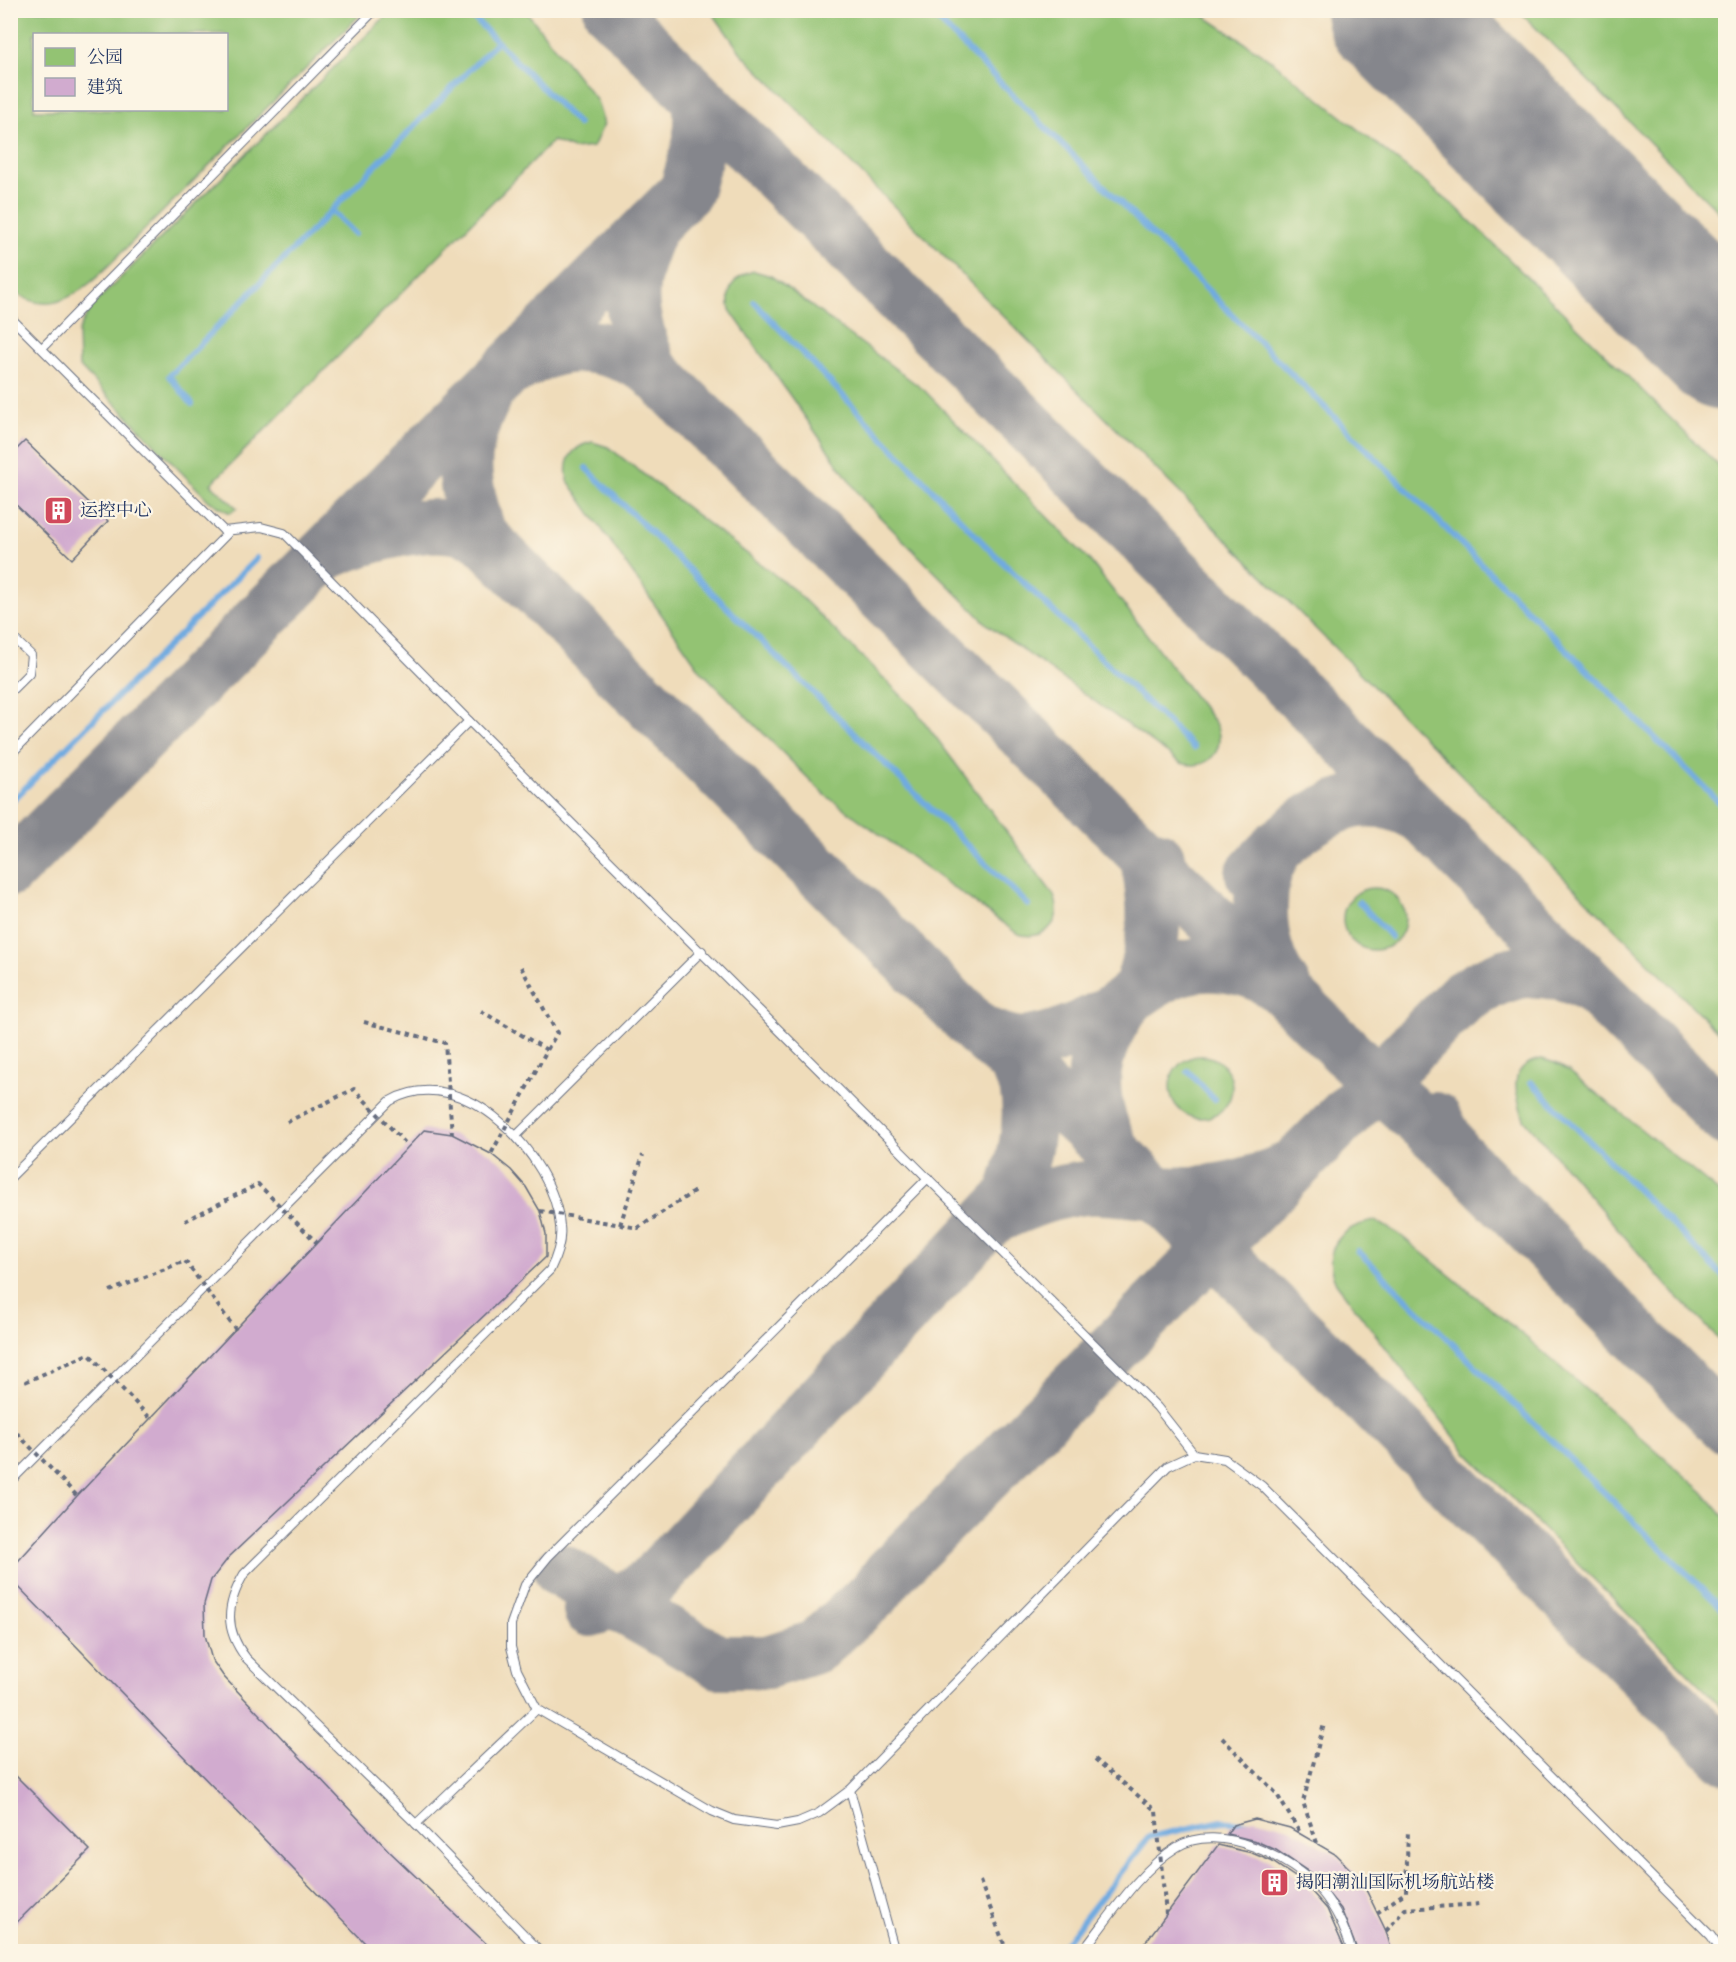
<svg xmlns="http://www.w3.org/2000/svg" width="1736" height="1962" viewBox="0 0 1736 1962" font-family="'IM FELL French Canon','Noto Serif SC',serif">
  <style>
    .green { fill: #93c373; stroke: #577968; stroke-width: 1.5; fill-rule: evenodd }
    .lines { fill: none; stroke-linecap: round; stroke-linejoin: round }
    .stream { stroke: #70aae0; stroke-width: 6 }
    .taxiway { stroke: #85868c; stroke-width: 54 }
    .runway { stroke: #85868c; stroke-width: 134 }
    .building { fill: #d1abcf }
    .service-casing { stroke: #656c7e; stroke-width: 10 }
    .path { stroke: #656c7e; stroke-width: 4; stroke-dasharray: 4.5 4.5; stroke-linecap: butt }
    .service { stroke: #fff; stroke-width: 8 }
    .path-bridge { stroke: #656c7e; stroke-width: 4; stroke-dasharray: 4.5 4.5; stroke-linecap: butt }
    .labels { text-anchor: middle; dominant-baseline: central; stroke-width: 4.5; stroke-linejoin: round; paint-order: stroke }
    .poi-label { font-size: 18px; fill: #1b2f5e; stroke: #fcf5e5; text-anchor: start }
  </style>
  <rect width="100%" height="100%" fill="#fcf5e5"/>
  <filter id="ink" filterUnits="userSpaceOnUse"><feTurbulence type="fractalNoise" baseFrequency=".0167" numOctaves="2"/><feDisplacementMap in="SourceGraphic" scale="12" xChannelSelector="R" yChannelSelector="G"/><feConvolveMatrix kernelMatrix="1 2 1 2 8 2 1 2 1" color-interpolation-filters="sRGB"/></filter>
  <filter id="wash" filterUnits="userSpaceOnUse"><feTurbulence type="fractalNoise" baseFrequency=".008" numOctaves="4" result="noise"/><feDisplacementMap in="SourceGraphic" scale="24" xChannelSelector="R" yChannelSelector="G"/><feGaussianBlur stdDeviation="1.35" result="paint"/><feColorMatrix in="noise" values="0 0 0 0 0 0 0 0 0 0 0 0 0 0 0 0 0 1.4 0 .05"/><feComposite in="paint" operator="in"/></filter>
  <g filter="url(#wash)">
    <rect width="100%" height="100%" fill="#efdcba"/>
    <!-- green -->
    <g class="green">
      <polygon points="392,10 526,11 597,101 604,124 593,147 573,149 553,141 211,484 237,508 230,513 209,501 79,366 78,332 91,307"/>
      <path d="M10 11 11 10 364 11 95 279C67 302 43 315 11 289ZM226 34V110H34V34Z"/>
      <polygon points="711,11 1197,11 1268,58 1457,208 1725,472 1725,1039 741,53"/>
      <polygon points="1519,11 1725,11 1725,218"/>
      <path d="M754 271 771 276 924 390 1091 562 1215 723C1228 749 1208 772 1181 763L988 625 863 500 730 310C725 290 734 276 754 271Z"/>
      <path d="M592 442 608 447 793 589 914 708 1053 894C1066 920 1045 942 1018 934L825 795 701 671 568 481C563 461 571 447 592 442Z"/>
      <circle cx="1374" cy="919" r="31"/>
      <circle cx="1201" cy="1087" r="31"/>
      <path d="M1542 1059 1555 1063 1569 1071 1725 1197V1345L1666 1285 1524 1119C1515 1094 1506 1065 1542 1059Z"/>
      <path d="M1376 1221 1399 1234 1528 1339 1703 1492 1725 1518V1710L1466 1452 1336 1283C1320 1249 1342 1225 1376 1221Z"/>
    </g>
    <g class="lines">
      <!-- stream -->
      <g class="stream">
        <polyline points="466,10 578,124"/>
        <polyline points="928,10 1726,809"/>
        <polyline points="332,211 355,234"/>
        <polyline points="754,302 985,545 1194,748"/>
        <polyline points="192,404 169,376 497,42"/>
        <polyline points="586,468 1028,905"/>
        <polyline points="10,803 257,558"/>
        <polyline points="1359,902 1391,937"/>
        <polyline points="1188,1071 1214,1099"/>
        <polyline points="1531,1082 1726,1279"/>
        <polyline points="1358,1251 1726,1612"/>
        <polyline points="1058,1952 1149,1837 1222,1821 1249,1824"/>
      </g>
      <!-- taxiway -->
      <g class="taxiway">
        <polyline points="610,10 1726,1119"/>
        <polyline points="1355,10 1436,73 1564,182"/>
        <path d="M652 225C625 284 627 309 651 369L1378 1083 1454 1152"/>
        <path d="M516 367C562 337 605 341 651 369"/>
        <path d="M486 395C457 451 462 477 480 535L979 1031 1115 1153"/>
        <path d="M331 551C361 538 421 521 453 527 462 528 472 532 480 535"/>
        <path d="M1277 846C1273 856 1266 867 1264 877 1257 913 1261 956 1284 986"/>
        <polyline points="10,870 686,191 700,141 700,100"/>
        <path d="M1252 874C1295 826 1349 776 1417 814"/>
        <path d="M1139 991C1148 985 1158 978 1167 974 1200 958 1245 964 1274 983"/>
        <path d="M1139 991C1157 941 1157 906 1146 855L1158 858"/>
        <path d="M1124 1004C1088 1054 1084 1099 1115 1153L1368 1400 1726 1757"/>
        <path d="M979 1031C990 1035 1002 1041 1014 1043 1042 1048 1108 1018 1129 999"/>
        <polyline points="1435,1119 1454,1152 1726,1426"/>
        <path d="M992 1218C1021 1205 1055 1190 1087 1188 1111 1187 1133 1191 1156 1193 1202 1196 1247 1188 1289 1168"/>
        <path d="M561 1571 719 1662H767L815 1647 875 1593 890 1573 1462 997C1508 970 1535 961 1586 983"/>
        <path d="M590 1610 624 1599 649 1585 1012 1196C1023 1161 1034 1123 1026 1086 1024 1078 1017 1069 1013 1061"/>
      </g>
      <!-- runway -->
      <polyline class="runway" points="1392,10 1726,344"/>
    </g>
    <g id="blocks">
      <!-- building -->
      <g class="building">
        <polygon points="25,441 108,521 72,559 10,499 10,456"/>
        <polygon points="424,1130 452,1134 491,1154 511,1170 526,1187 540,1211 546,1234 546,1257 229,1557 211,1580 204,1604 205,1635 212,1660 224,1677 389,1851 495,1952 368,1952 367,1945 10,1578 10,1570 77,1496"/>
        <polygon points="10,1770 90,1850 10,1929"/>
        <polygon points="1255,1819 1290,1828 1335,1854 1353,1872 1367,1892 1386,1931 1392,1952 1358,1952 1341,1909 1312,1874 1276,1850 1256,1841 1227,1834 1233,1825"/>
        <polygon points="1218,1845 1252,1853 1271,1861 1304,1883 1327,1909 1346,1952 1138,1952"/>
      </g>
    </g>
  </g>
  <g filter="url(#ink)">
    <use href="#blocks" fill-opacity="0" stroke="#656c7e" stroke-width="1.5"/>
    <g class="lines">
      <defs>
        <g id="service">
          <polyline points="10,317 227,534 10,755"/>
          <polyline points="43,347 375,10"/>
          <polyline points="224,531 261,527 284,533 469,721 1106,1356 1157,1407 1194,1454"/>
          <polyline points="10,635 31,655 29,673 10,692"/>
          <polyline points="516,1136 702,951"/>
          <polyline points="10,1178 469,721"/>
          <polyline points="928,1178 548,1557 525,1585 511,1624 511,1647 517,1670 537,1709 712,1811 734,1820 777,1826 798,1822 819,1813 850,1790 1168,1466 1194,1454 1225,1459 1262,1486 1711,1936 1722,1952"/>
          <path d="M10 1482 390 1101C463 1059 554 1156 560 1226 562 1242 557 1256 550 1270L244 1574C226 1605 224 1629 246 1658L416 1824 541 1952"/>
          <polyline points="850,1790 895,1952"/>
          <polyline points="416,1824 537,1709"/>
          <path d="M1082 1952C1110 1917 1139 1870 1177 1847 1219 1821 1292 1858 1321 1891 1337 1910 1345 1929 1352 1952"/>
        </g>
      </defs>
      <!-- service casing -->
      <use href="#service" class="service-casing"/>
      <!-- path -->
      <g class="path">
        <polyline points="521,967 557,1033 547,1050"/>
        <polyline points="620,1225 643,1155"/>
        <polyline points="1222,1738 1276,1793 1301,1834"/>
        <polyline points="1317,1843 1303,1802 1324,1724"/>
        <polyline points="980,1881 1007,1952"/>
        <polyline points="1377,1913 1406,1892 1408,1830"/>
        <polyline points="1386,1931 1405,1909 1481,1904"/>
      </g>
      <!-- service -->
      <use href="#service" class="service"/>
      <!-- path-bridge -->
      <g class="path-bridge">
        <polyline points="481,1011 547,1050 491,1154"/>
        <polyline points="364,1022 445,1043 452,1134"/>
        <polyline points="287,1122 354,1089 408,1146"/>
        <polyline points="540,1211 638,1228 695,1191"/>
        <polyline points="185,1221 258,1184 317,1243"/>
        <polyline points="110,1291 185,1261 236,1330"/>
        <polyline points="25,1382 89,1354 151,1419"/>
        <polyline points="10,1429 13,1429 77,1496"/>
        <polyline points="1095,1759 1156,1811 1166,1914"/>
      </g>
    </g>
  </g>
  <!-- icons -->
  <defs>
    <symbol id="building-square" viewBox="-11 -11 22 22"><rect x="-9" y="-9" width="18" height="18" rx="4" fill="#d1495b" stroke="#fcf5e5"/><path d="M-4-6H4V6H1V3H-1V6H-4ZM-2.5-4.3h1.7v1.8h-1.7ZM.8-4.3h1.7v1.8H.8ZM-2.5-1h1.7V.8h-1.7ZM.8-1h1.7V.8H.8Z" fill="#fff"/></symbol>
  </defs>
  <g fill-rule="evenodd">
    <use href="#building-square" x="42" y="494" width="33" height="33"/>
    <use href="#building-square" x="1258" y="1866" width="33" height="33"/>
  </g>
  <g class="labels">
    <!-- poi labels -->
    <g class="poi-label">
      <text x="80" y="510">运控中心</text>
      <text x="1296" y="1882">揭阳潮汕国际机场航站楼</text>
    </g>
  </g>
  <!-- margin -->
  <rect width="1736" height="1962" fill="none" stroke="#fcf5e5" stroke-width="36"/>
  <!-- legend -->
  <rect x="33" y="33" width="195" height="78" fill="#fcf5e5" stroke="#a2a6af" stroke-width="1.5"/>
  <rect x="45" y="48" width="30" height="18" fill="#93c373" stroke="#a2a6af" stroke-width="1.5"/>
  <text x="87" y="63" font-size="18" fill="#1b2f5e">公园</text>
  <rect x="45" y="78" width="30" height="18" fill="#d1abcf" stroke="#a2a6af" stroke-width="1.5"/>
  <text x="87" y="93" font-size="18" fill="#1b2f5e">建筑</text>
</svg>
